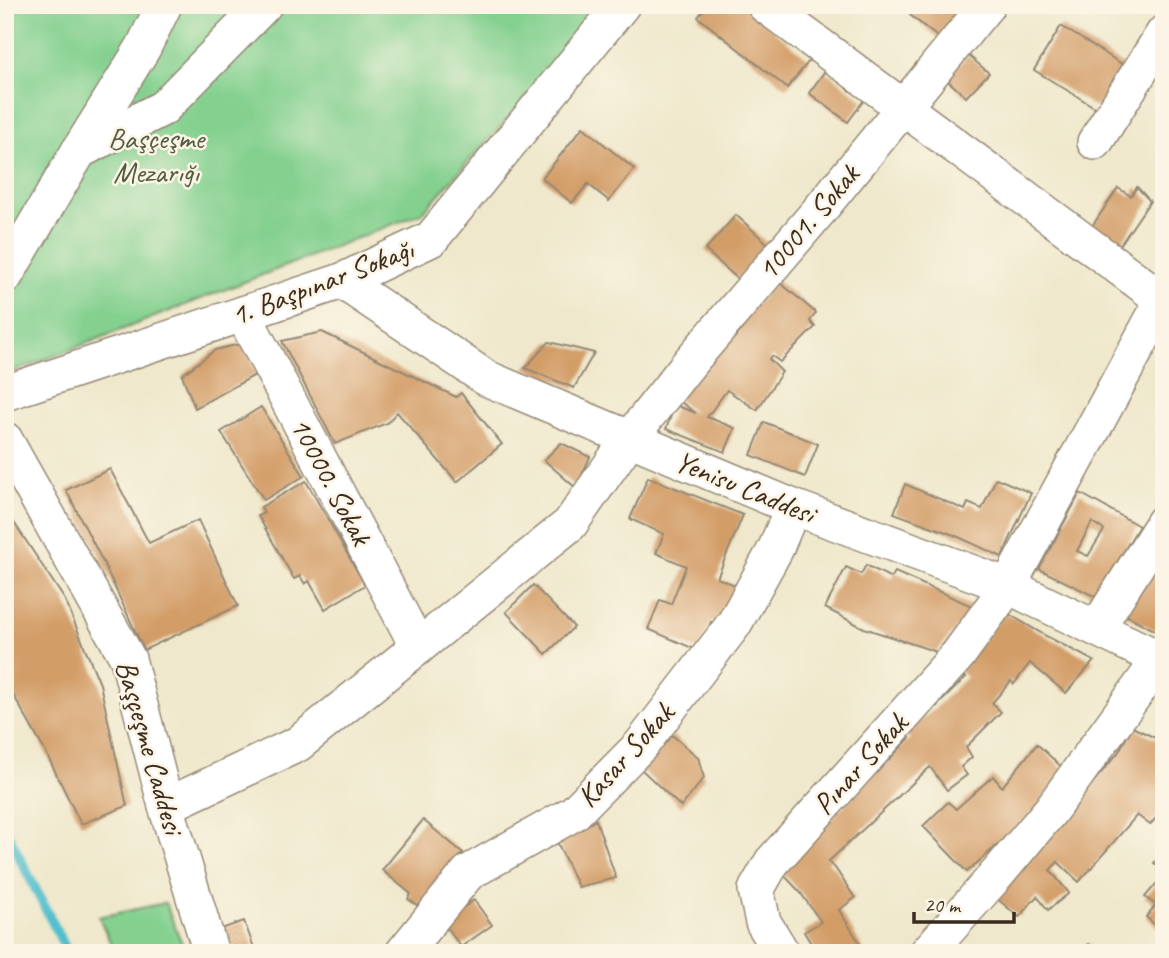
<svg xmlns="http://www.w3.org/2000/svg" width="1169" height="958" viewBox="0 0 1169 958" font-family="Caveat,sans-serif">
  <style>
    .green { fill: #83d08f; stroke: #5f7d56; stroke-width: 2 }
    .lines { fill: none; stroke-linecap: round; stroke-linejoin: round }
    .stream { stroke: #52bfcc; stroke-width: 10 }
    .building { fill: #d39d67; fill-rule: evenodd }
    .street-casing { stroke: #958975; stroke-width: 38 }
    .street { stroke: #fff; stroke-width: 35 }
    .labels { text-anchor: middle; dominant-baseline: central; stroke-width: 5; stroke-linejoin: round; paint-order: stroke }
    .park-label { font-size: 30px; fill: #515c40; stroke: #fcf5e5 }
    .street-label { font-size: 30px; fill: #3b2a1e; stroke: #fcf5e5 }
  </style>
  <rect width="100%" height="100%" fill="#fcf5e5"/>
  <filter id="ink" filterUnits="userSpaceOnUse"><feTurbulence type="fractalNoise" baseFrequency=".0143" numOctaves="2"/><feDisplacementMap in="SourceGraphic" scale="14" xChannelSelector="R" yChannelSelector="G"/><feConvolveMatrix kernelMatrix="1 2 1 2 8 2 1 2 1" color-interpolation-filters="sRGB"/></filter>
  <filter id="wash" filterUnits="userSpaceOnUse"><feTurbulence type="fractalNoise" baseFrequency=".00686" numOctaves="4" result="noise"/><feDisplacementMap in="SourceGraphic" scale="28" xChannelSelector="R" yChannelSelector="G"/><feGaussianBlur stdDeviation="1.57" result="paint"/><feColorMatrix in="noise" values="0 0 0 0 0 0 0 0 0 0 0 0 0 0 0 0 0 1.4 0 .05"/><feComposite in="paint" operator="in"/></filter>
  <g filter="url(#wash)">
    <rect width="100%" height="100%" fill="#efe8cc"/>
    <!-- green -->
    <g class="green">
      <polygon points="5,5 599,5 544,78 422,213 5,375"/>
      <polygon points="165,903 186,953 115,953 99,917"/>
    </g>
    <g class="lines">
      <!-- stream -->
      <polyline class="stream" points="5,829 68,953"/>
    </g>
    <g id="blocks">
      <!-- building -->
      <g class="building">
        <polygon points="707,5 742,5 810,60 787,88 698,17"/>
        <polygon points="918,5 947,5 960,15 940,39 910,15"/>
        <polygon points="1061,26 1125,66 1096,108 1034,70"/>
        <polygon points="968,55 989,73 966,97 946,79"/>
        <polygon points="825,71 864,100 848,122 809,93"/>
        <polygon points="583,127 634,169 609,201 588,184 572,203 542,178"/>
        <polygon points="1137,187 1150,201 1116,251 1088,232 1118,188 1131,196"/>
        <polygon points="736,215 769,245 738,279 705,250"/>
        <polygon points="777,280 816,313 810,321 815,327 780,362 772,356 769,359 782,372 757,410 727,390 707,417 735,428 725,452 666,429 675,405 696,413 674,397"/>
        <polygon points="322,332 456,397 461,393 502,444 457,482 397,412 387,423 335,444 282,341"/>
        <polygon points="549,342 594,353 574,388 525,368"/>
        <polygon points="244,343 257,374 195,408 182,375 215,350"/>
        <polygon points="261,407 304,476 264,500 221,432"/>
        <polygon points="764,422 818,444 805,477 751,455"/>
        <polygon points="561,443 590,457 576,488 544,460"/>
        <polygon points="110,469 149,543 198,520 238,606 144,650 104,564 66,490"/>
        <polygon points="648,477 743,515 717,578 738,586 722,625 711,622 699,651 648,629 660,600 671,604 686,566 656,553 664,534 630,519"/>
        <polygon points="996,478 1031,493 1002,557 954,535 894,513 905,484 965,510 968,503 982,509"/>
        <polygon points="306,481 365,585 325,609 309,581 305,584 300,576 294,579 258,516 264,513 261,507"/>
        <path d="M1080 493 1139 526 1096 597 1039 569ZM1092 522 1104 530 1088 556 1077 551Z"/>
        <polygon points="5,509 65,600 100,684 127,806 81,824 46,753 5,680"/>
        <polygon points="1164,548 1164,639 1159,636 1160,633 1122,613"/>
        <polygon points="866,565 891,578 895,572 974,607 937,652 864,628 825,608 846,567 861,574"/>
        <polygon points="533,585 574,627 546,654 506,612"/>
        <polygon points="1005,612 1048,637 1094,661 1066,693 1030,663 1014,684 1011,681 992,703 1001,712 966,747 972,757 961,767 967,775 947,790 930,767 828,862 835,868 855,898 839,910 864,950 860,953 817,953 804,932 821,922 800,892 782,873 816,834 910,738 905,732 931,712 966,677 959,671"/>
        <polygon points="1132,727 1164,742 1164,779 1159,787 1164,792 1164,809 1150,825 1137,815 1079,882 1058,862 1050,870 1069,893 1048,910 1037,896 1019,917 995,897 1118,753"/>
        <polygon points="672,735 698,757 704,778 681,807 641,769"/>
        <polygon points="1037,744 1067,772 1029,817 967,872 923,826 948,802 956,809 993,776 1002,787"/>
        <polygon points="423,820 463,853 418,906 408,899 411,894 382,870"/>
        <polygon points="596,820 616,878 578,887 557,842"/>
        <polygon points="1164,852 1164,933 1146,917 1156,905 1145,897 1163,876 1157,870 1159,867 1154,863"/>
        <polygon points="474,900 492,925 461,947 443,922"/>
        <polygon points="244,921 256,953 230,953 221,929"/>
        <polygon points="1089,944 1097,953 1079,953"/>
      </g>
    </g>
  </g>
  <g filter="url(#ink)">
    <use href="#blocks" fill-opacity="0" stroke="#958975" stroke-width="2"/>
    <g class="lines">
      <defs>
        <g id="street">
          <polyline points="765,5 1163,300"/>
          <polyline points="1095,142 1164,33"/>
          <polyline points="79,151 163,108 264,5"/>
          <polyline points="5,276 79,151 143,48 164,5"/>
          <polyline points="342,281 486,378 793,507 1008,586 1164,661"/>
          <polyline points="243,314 418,647 570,524 629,439 690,362 818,212 987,5"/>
          <polyline points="5,393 342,281 431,239 622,5"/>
          <polyline points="5,440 128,659 166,806 211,953"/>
          <polyline points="1097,628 1164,522"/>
          <polyline points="166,806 298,744 418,647"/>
          <polyline points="403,953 468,873 574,813 641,745 734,624 775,550 793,507"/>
          <polyline points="782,953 763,922 756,890 772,862 958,655 1008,586 1164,298"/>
          <polyline points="927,953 999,872 1051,810 1160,659"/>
        </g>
      </defs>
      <!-- street casing -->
      <use href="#street" class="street-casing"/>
      <!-- street -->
      <use href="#street" class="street"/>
    </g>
  </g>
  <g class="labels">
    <!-- park labels -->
    <g class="park-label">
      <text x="156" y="138">Başçeşme<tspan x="156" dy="34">Mezarığı</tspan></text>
    </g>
    <!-- street labels -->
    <g class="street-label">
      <text transform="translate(808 222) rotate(-50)">10001. Sokak</text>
      <text transform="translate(322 282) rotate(-21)">1. Başpınar Sokağı</text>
      <text transform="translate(331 481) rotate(62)">10000. Sokak</text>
      <text transform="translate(745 487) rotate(22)">Yenisu Caddesi</text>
      <text transform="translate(150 747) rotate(74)">Başçeşme Caddesi</text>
      <text transform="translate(625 755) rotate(-48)">Kasar Sokak</text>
      <text transform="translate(860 764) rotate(-48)">Pınar Sokak</text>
    </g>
  </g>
  <!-- margin -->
  <rect width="1169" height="958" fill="none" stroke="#fcf5e5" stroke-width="28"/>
  <!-- scale -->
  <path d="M914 912v10h100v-10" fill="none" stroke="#3b2a1e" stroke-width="3.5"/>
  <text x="924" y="912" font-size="21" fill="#3b2a1e" stroke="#fcf5e5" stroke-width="5" paint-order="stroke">20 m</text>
</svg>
